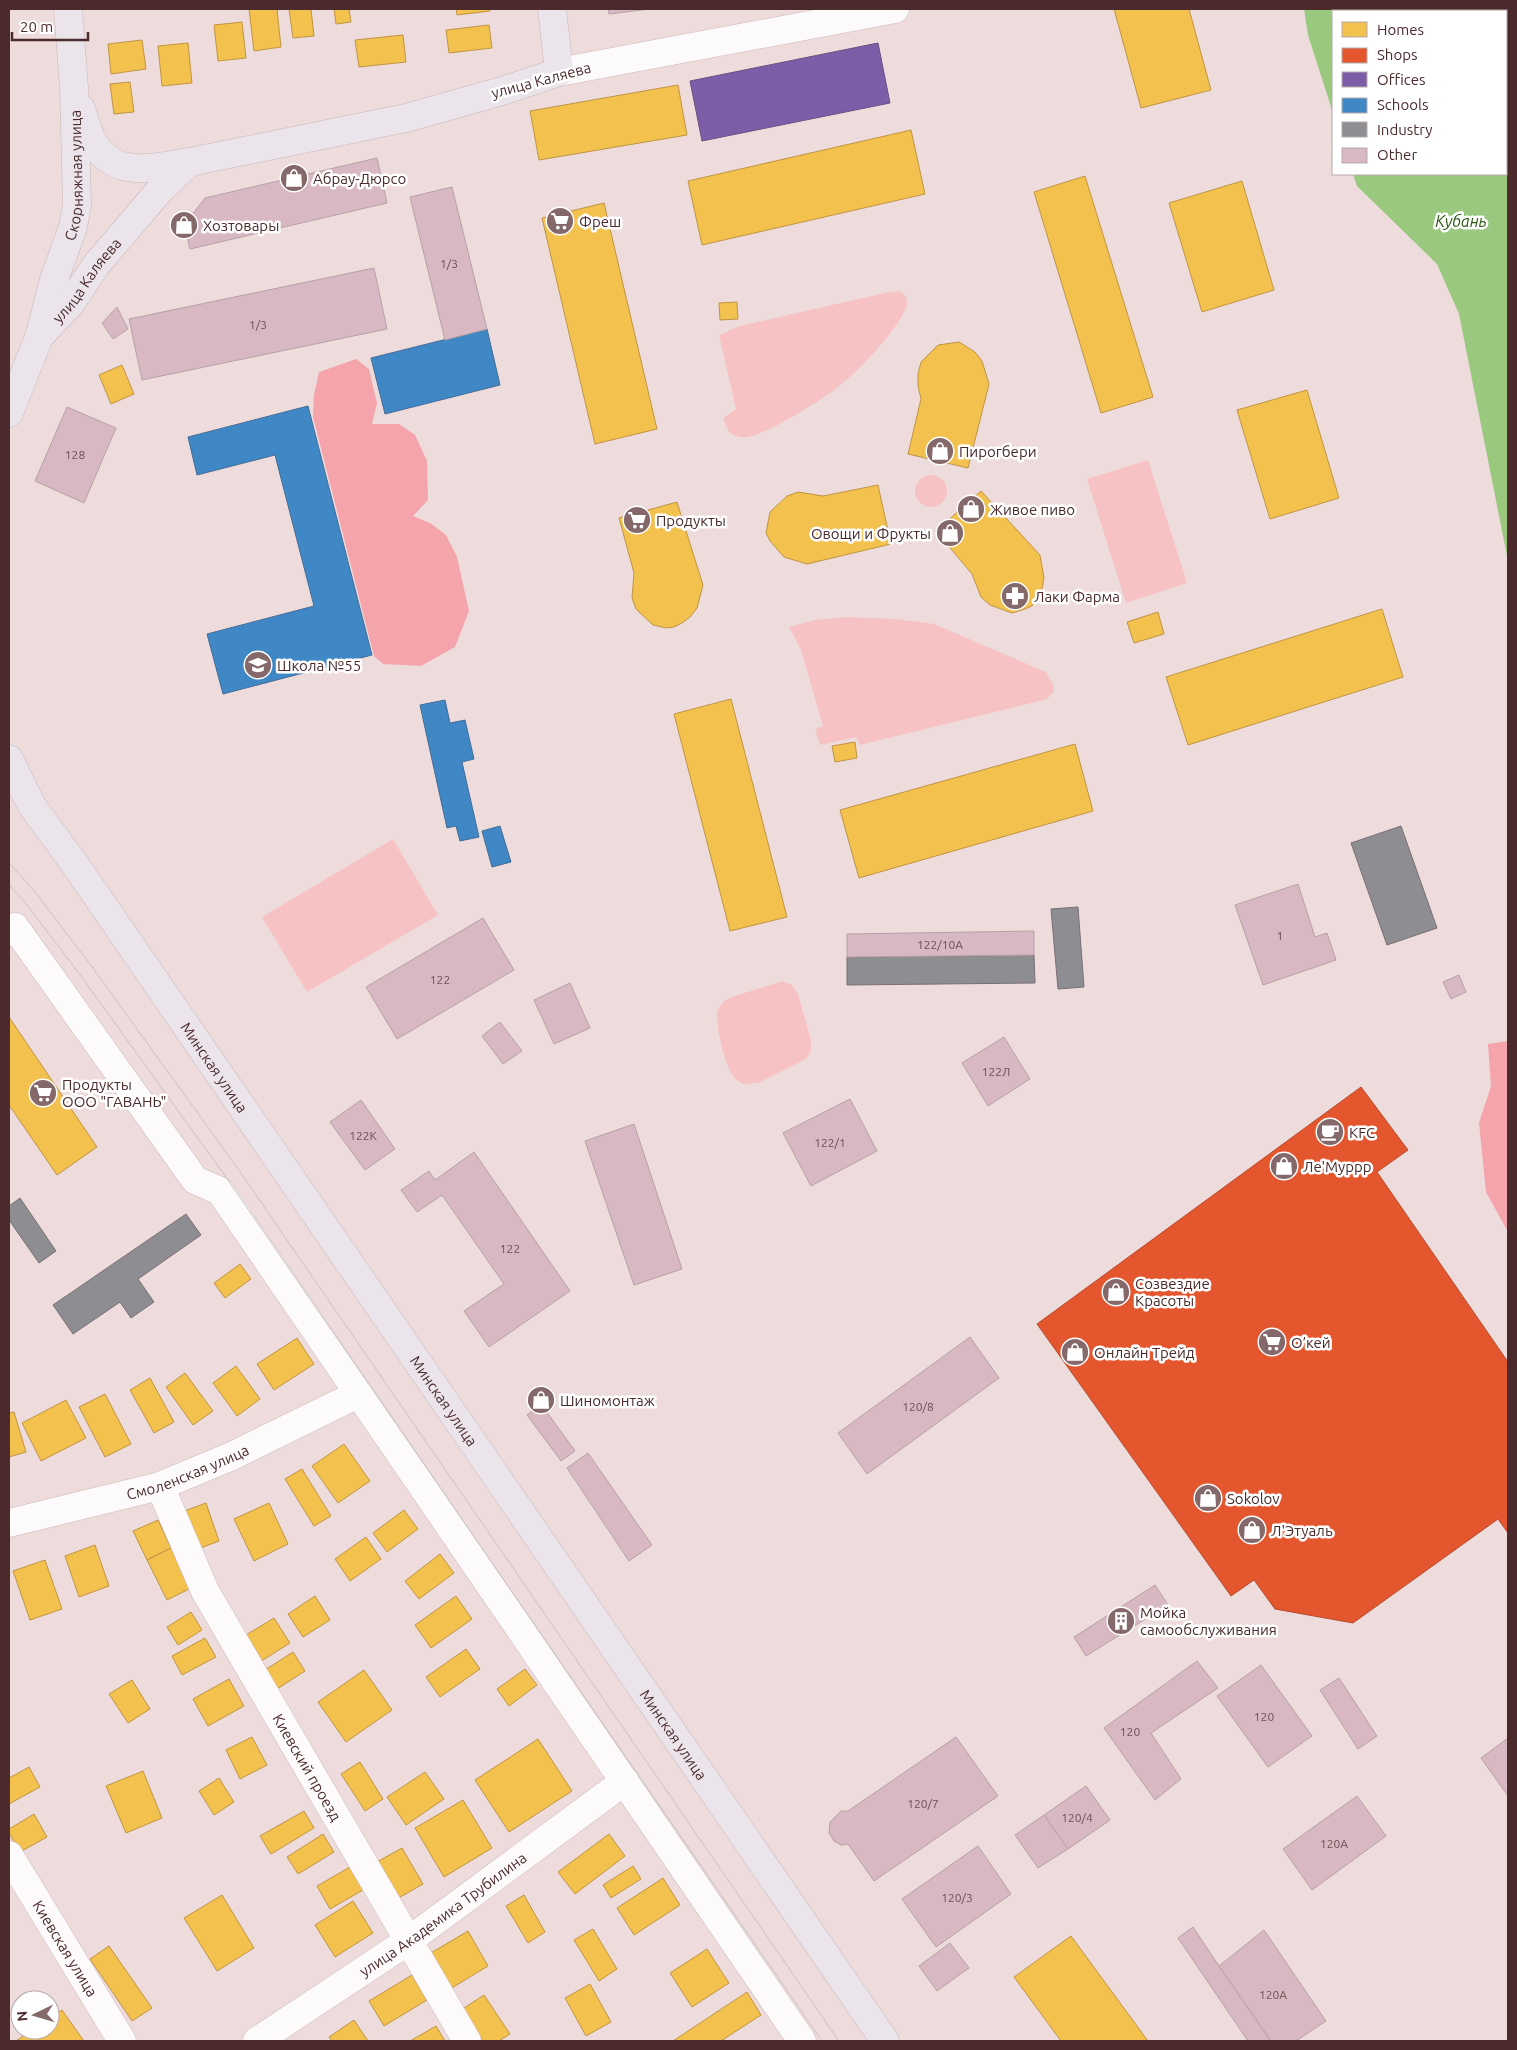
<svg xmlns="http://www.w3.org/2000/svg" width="1517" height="2050" viewBox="0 0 1517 2050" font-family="Ubuntu,sans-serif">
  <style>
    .green { fill: #f6c2c3 }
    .forest { fill: #f4a4aa }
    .water { fill: #99c87e }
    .homes { fill: #f2c14e; stroke: #c09444 }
    .shops { fill: #e4572e; stroke: #b64a2d }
    .offices { fill: #7b5ea7; stroke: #6d4e82 }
    .schools { fill: #3f88c5; stroke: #436c97 }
    .industry { fill: #8d8d92; stroke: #796f73 }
    .building { fill: #d8b8c2; stroke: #b6a1a6 }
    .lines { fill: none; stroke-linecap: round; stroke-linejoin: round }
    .minor-casing { stroke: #cfb8b9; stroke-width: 29 }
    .major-casing { stroke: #c7b8b8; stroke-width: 29 }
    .minor { stroke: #fcfafa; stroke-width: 28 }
    .major { stroke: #ebe4eb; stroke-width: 28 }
    .tram { stroke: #c9c2c2; stroke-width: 1 }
    .labels { text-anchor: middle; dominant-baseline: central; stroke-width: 5; stroke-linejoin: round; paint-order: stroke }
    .number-label { font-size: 12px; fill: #6e4e52 }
    .street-label { font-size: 15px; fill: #4b2a2c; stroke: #fff }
    .poi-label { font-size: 15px; fill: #4b2a2c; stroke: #fff; text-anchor: start }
    .water-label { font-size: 16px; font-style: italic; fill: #2b5a13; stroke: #fff }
  </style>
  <rect width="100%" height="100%" fill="#eedcdc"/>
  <!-- green -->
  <g class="green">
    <path d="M899 291 906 296C907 301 908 305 905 310 894 334 856 374 834 390 818 402 766 435 747 437 740 438 735 436 729 432L723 418 736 409 719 335 740 326 885 293Z"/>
    <polygon points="1148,460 1187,583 1126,603 1087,479"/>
    <circle cx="931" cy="491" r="16"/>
    <polygon points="847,617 895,619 934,624 1046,672 1053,684 1054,691 1047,699 860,745 856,737 820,745 815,729 823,726 801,650 789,627 815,620"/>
    <polygon points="393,839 438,915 307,992 262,917"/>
    <path d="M782 981 792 985 798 994 811 1040V1051L806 1059 758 1083 743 1084C740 1082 736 1080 734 1077 725 1067 714 1022 718 1010 721 1003 726 1000 732 997Z"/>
  </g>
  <!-- forest -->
  <g class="forest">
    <polygon points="356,359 369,369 377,403 372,424 399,424 415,435 427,461 428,500 413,516 430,523 446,535 457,557 469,611 455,647 421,666 383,664 374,656 313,417 314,395 319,372"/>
    <polygon points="1508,1041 1508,1232 1486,1192 1479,1123 1491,1086 1488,1044"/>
  </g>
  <!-- water -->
  <polygon class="water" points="1304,9 1508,9 1508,561 1459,314 1437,264 1357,186 1353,174 1506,174 1506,11 1333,11 1333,113 1308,35"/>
  <!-- homes -->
  <g class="homes">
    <polygon points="249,9 277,9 281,47 254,51"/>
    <polygon points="289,9 311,9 314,36 293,38"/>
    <polygon points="334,9 349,9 351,22 336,24"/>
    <polygon points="456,9 490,9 490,11 457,15"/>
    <polygon points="1114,9 1189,9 1211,90 1141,108"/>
    <polygon points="242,22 246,58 218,61 214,25"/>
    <polygon points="489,25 492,48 449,53 446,30"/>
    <polygon points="403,35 406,62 359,67 355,40"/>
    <polygon points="142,40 146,69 111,74 108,44"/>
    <polygon points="188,43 192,83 162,86 158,46"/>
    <polygon points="130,82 134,112 114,114 110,84"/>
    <polygon points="678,85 687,135 539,160 530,111"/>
    <polygon points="911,130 925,194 702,245 688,181"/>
    <polygon points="1085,176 1153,397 1101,413 1034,192"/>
    <polygon points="1242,181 1274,290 1202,312 1169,203"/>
    <polygon points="604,203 657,429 595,444 542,218"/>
    <polygon points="737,302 738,319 720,320 719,303"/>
    <polygon points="959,342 975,352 982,361 989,384 968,468 908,454 921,399 918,386 918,374 921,362 938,345"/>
    <polygon points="122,365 134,394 111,404 99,375"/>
    <polygon points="1307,390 1339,498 1270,519 1237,410"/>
    <polygon points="878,485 891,544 807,564 784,557 770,541 766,533 770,512 787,496 798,492 823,496"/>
    <polygon points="981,491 1040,555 1044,578 1042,589 1032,606 1025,609 1012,613 990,605 981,597 972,574 936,531"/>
    <polygon points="677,502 703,585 697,608 690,617 682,623 674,627 666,628 653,625 636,609 632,598 634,573 619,518"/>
    <polygon points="1382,609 1403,677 1188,745 1166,677"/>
    <polygon points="1158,612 1164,634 1134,643 1127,622"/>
    <polygon points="731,699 787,917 730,931 674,714"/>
    <polygon points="855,742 857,758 835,762 832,746"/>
    <polygon points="1075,744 1093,811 859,878 840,810"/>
    <polygon points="9,1017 97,1147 57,1175 9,1105"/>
    <polygon points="240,1264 251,1279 225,1298 214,1283"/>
    <polygon points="297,1338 314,1364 274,1390 257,1364"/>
    <polygon points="236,1366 260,1399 237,1416 213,1383"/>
    <polygon points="185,1373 213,1411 193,1425 166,1387"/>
    <polygon points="150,1378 174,1422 154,1433 130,1390"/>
    <polygon points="105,1394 131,1444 105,1457 79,1407"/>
    <polygon points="66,1400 86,1438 41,1461 22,1423"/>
    <polygon points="14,1412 26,1452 9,1457 9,1413"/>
    <polygon points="344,1444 370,1481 338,1503 312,1466"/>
    <polygon points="302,1469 331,1516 314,1526 285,1479"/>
    <polygon points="206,1503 219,1541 195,1550 182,1512"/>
    <polygon points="269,1503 288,1544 254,1561 234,1519"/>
    <polygon points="404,1510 418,1529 387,1552 373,1533"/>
    <polygon points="158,1520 171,1548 147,1560 133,1531"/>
    <polygon points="366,1537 381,1559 350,1581 335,1559"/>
    <polygon points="95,1545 109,1586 79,1597 65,1556"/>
    <polygon points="171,1548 191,1588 167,1600 147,1560"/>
    <polygon points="440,1554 454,1573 419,1599 405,1581"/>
    <polygon points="45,1560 62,1609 30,1620 13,1571"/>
    <polygon points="315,1596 330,1620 303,1637 288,1614"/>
    <polygon points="456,1596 472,1619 431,1648 415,1625"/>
    <polygon points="191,1612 202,1630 178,1645 167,1627"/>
    <polygon points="274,1618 290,1643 258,1663 241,1638"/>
    <polygon points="205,1638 216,1657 182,1675 172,1656"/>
    <polygon points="466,1649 480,1669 440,1697 426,1677"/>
    <polygon points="293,1652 305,1671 274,1691 262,1672"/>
    <polygon points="525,1669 537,1685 509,1706 497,1689"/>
    <polygon points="364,1670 392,1710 346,1742 318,1702"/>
    <polygon points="229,1679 244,1706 208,1726 193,1699"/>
    <polygon points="132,1680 150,1709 128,1723 109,1694"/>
    <polygon points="252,1737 267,1765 240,1779 226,1750"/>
    <polygon points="538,1739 572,1791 509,1832 475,1780"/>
    <polygon points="360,1762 383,1799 365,1811 341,1774"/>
    <polygon points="29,1767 40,1787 9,1804 9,1778"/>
    <polygon points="143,1771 162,1818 126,1833 106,1786"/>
    <polygon points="425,1772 444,1799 406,1825 387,1797"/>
    <polygon points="219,1778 234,1802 214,1815 199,1791"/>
    <polygon points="463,1800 492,1848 444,1877 415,1828"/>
    <polygon points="304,1811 314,1828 271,1854 260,1836"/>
    <polygon points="34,1814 47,1837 20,1852 9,1833 9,1829"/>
    <polygon points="323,1834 334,1852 298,1874 287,1857"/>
    <polygon points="609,1834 625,1856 575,1894 558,1872"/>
    <polygon points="402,1848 423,1884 395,1900 375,1863"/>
    <polygon points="633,1866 641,1879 611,1898 603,1885"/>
    <polygon points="350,1867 363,1890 330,1909 317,1886"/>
    <polygon points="663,1878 680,1905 634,1935 617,1908"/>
    <polygon points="222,1895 254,1948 217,1971 184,1918"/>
    <polygon points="524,1895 545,1932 528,1943 506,1906"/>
    <polygon points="353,1901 373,1933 335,1957 315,1925"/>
    <polygon points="593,1929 617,1969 599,1981 574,1940"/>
    <polygon points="468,1931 488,1966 445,1992 424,1957"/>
    <polygon points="1071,1936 1148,2041 1061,2041 1014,1977"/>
    <polygon points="109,1946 152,2008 132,2021 90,1959"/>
    <polygon points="707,1949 729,1983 692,2007 670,1973"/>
    <polygon points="412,1975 427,2000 384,2026 369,2001"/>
    <polygon points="590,1984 611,2022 586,2036 565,1998"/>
    <polygon points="747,1992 761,2015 721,2041 673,2041"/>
    <polygon points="484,1995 510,2034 499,2041 482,2041 461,2010"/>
    <polygon points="62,2010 84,2041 16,2041 32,2030 50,2030 50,2018"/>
    <polygon points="354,2020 368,2041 332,2041 329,2037"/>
    <polygon points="436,2026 445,2041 410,2041"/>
  </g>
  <!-- shops -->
  <polygon class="shops" points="1361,1087 1408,1150 1377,1172 1508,1362 1508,1533 1498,1519 1353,1623 1275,1609 1254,1580 1231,1596 1037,1324"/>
  <!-- offices -->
  <polygon class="offices" points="878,43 890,103 702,141 690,81"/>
  <!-- schools -->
  <g class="schools">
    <polygon points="487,329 500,385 385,414 371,358"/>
    <polygon points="308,406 372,655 223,694 207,634 314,606 275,455 197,475 188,437"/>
    <polygon points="445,700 450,723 465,720 474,759 462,762 479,837 460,841 456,826 447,828 420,705"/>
    <polygon points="500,826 511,862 492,867 482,831"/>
  </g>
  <!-- industry -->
  <g class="industry">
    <polygon points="1401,826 1437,928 1387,945 1351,843"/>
    <polygon points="1078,907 1084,987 1058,989 1051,909"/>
    <polygon points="1034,955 1035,983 847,985 847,957"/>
    <polygon points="20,1198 56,1251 39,1263 9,1220 9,1206"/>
    <polygon points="186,1214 201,1235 138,1279 154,1302 131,1318 120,1302 73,1334 53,1305"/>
  </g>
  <!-- building -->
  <g class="building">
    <polygon points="608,9 650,9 609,14"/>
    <polygon points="377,158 387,203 190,249 184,225 205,198"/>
    <polygon points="452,187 487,329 445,340 410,197"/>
    <polygon points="374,268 387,329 142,380 129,319"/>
    <polygon points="117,307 128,329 113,339 102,323"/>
    <polygon points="67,407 116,428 84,503 35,481"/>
    <polygon points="1298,884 1315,937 1327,933 1336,960 1263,985 1235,905"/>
    <polygon points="483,918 514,970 397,1039 366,987"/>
    <polygon points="1034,931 1034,955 847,957 847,934"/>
    <polygon points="1459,975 1466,992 1451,999 1443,982"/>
    <polygon points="570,983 590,1028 554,1044 534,1000"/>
    <polygon points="500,1022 522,1051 503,1064 482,1036"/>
    <polygon points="1004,1037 1030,1079 988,1106 962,1063"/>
    <polygon points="850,1099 877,1151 811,1186 783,1133"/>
    <polygon points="361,1100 395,1149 365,1170 330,1122"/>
    <polygon points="634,1124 682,1269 634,1285 585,1141"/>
    <polygon points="474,1152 570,1291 489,1347 464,1311 504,1284 442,1195 417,1212 401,1190 429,1171 435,1180"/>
    <polygon points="970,1337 999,1378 867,1474 838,1433"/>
    <polygon points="541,1404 575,1451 561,1461 527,1415"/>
    <polygon points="588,1453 652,1545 629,1561 567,1468"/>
    <polygon points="1155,1585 1168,1605 1086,1656 1074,1637"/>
    <polygon points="1197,1661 1218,1688 1151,1733 1181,1779 1155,1800 1104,1728"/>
    <polygon points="1261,1665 1312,1736 1268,1767 1217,1696"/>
    <polygon points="1339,1678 1377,1736 1358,1749 1320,1690"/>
    <polygon points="956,1737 998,1796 874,1881 848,1844 841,1845 834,1841 829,1833 830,1822 841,1811 848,1811"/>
    <polygon points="1508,1738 1508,1796 1481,1758"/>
    <polygon points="1086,1786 1110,1820 1068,1849 1044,1815"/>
    <polygon points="1357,1796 1386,1836 1312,1890 1283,1849"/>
    <polygon points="1044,1815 1068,1849 1038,1868 1015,1835"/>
    <polygon points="978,1846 1011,1894 936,1947 902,1899"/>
    <polygon points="1193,1927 1219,1966 1271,2041 1248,2041 1178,1938"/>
    <polygon points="1264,1930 1326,2021 1296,2041 1271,2041 1219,1966"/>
    <polygon points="950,1943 969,1968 937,1991 919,1966"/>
  </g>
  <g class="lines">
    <defs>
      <g id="minor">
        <polyline points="559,72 895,9"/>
        <polyline points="9,932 15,927 195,1180 220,1191 802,2041"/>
        <path id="s1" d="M160 1486 205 1591 467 2041"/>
        <path id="s2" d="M9 1523 160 1486 232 1456 358 1394"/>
        <path id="s3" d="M9 1855 122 2041"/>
        <path id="s4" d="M257 2041 408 1941 625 1781"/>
      </g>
      <g id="major">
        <path d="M81 109C84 118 87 129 91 138 113 181 152 167 190 162"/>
        <path id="s5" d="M40 334 54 280 73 227 77 205 74 88 68 9"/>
        <path id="s6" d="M9 413 39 337 71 303 96 265 160 190 190 162 406 118 502 91 559 72 552 9"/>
        <path id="s7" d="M9 759 32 806 74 863 885 2041"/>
      </g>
    </defs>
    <!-- minor casing -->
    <use href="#minor" class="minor-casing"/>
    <!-- major casing -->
    <use href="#major" class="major-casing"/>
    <!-- minor -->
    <use href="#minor" class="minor"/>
    <!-- major -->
    <use href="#major" class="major"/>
    <!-- tram -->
    <g class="tram">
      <polyline points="9,863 35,892 90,964 236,1166 839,2041"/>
      <polyline points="9,885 24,901 78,972 223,1173 822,2041"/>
    </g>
  </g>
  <!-- icons -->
  <defs>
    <symbol id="shop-disc" viewBox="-11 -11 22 22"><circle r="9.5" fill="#84686a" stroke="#fff"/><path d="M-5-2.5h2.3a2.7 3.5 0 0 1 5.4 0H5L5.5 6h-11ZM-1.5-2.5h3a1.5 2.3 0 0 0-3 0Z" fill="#fff"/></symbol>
    <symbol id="supermarket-disc" viewBox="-11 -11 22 22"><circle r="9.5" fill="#84686a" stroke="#fff"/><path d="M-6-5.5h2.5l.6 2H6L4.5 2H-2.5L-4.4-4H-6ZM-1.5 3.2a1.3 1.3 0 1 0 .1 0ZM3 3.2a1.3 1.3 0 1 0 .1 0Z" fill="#fff"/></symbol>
    <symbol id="pharmacy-disc" viewBox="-11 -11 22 22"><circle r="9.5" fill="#84686a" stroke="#fff"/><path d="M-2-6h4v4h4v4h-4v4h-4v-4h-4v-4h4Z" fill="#fff"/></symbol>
    <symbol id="school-disc" viewBox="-11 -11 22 22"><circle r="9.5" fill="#84686a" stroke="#fff"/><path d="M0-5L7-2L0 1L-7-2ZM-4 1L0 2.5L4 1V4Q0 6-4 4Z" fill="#fff"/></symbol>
    <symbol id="cafe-disc" viewBox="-11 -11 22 22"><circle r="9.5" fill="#84686a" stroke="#fff"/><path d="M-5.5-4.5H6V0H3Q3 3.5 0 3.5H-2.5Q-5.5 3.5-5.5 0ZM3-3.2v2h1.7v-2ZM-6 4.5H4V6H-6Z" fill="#fff"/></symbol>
    <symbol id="building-disc" viewBox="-11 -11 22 22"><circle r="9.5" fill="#84686a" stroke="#fff"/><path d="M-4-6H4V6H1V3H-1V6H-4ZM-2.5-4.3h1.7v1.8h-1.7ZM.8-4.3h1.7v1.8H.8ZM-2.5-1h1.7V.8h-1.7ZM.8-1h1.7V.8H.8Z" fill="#fff"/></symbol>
  </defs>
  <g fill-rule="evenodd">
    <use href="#shop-disc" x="278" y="162" width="32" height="32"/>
    <use href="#supermarket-disc" x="544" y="205" width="32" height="32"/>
    <use href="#shop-disc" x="168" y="209" width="32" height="32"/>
    <use href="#shop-disc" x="924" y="435" width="32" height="32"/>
    <use href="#shop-disc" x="955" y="493" width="32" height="32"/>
    <use href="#supermarket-disc" x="621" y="504" width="32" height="32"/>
    <use href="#shop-disc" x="934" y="517" width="32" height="32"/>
    <use href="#pharmacy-disc" x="999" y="580" width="32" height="32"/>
    <use href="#school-disc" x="242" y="649" width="32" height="32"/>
    <use href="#supermarket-disc" x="27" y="1077" width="32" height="32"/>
    <use href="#cafe-disc" x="1314" y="1116" width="32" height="32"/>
    <use href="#shop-disc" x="1268" y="1150" width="32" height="32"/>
    <use href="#shop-disc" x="1100" y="1276" width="32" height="32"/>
    <use href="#supermarket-disc" x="1256" y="1326" width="32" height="32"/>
    <use href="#shop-disc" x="1059" y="1336" width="32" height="32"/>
    <use href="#shop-disc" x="525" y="1384" width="32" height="32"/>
    <use href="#shop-disc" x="1192" y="1482" width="32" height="32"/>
    <use href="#shop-disc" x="1236" y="1514" width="32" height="32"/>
    <use href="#building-disc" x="1105" y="1605" width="32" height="32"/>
  </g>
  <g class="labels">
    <!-- number labels -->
    <g class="number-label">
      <text x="449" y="263">1/3</text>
      <text x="258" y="324">1/3</text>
      <text x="75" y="454">128</text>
      <text x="1280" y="935">1</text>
      <text x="940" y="944">122/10А</text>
      <text x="440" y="979">122</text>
      <text x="996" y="1071">122Л</text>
      <text x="363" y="1135">122К</text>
      <text x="830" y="1142">122/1</text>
      <text x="510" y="1248">122</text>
      <text x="918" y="1406">120/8</text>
      <text x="1264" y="1716">120</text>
      <text x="1130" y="1731">120</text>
      <text x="923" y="1803">120/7</text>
      <text x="1077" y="1817">120/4</text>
      <text x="1334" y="1843">120А</text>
      <text x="957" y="1897">120/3</text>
      <text x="1273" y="1994">120А</text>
    </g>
    <!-- street labels -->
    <g class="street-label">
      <text transform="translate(541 80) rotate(-15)">улица Каляева</text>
      <text stroke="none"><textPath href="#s5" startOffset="164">Скорняжная улица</textPath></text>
      <text stroke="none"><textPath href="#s6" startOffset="156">улица Каляева</textPath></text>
      <text stroke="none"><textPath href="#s7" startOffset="371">Минская улица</textPath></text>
      <text stroke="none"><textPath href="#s7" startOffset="776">Минская улица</textPath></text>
      <text stroke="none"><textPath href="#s2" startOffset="186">Смоленская улица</textPath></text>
      <text stroke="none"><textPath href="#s7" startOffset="1181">Минская улица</textPath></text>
      <text stroke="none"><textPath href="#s1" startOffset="318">Киевский проезд</textPath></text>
      <text stroke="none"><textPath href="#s4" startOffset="225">улица Академика Трубилина</textPath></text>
      <text stroke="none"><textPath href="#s3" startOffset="109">Киевская улица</textPath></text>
    </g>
    <!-- poi labels -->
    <g class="poi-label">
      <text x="313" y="178">Абрау-Дюрсо</text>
      <text x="579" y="221">Фреш</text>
      <text x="203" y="225">Хозтовары</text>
      <text x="959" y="451">Пирогбери</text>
      <text x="990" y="509">Живое пиво</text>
      <text x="656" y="520">Продукты</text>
      <text x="931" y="533" text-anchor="end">Овощи и Фрукты</text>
      <text x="1034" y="596">Лаки Фарма</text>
      <text x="277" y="665">Школа №55</text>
      <text x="62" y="1084">Продукты<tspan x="62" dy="17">ООО "ГАВАНЬ"</tspan></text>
      <text x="1349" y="1132">KFC</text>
      <text x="1303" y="1166">Ле'Муррр</text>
      <text x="1135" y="1283">Созвездие<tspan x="1135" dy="17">Красоты</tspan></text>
      <text x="1291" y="1342">О’кей</text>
      <text x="1094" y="1352">Онлайн Трейд</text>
      <text x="560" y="1400">Шиномонтаж</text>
      <text x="1227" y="1498">Sokolov</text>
      <text x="1271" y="1530">Л'Этуаль</text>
      <text x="1140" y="1612">Мойка<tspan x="1140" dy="17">самообслуживания</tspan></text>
    </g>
    <!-- water labels -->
    <g class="water-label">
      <text x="1461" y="221">Кубань</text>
    </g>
  </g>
  <!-- border -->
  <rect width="1517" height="2050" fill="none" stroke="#4b2a2c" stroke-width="20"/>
  <!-- legend -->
  <rect x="1332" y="10" width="175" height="165" fill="#ffffff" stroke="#b7aaab"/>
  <rect x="1342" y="22" width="25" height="15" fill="#f2c14e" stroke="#b7aaab"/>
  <text x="1377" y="35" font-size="15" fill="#4b2a2c">Homes</text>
  <rect x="1342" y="48" width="25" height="15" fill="#e4572e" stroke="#b7aaab"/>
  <text x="1377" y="60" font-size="15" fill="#4b2a2c">Shops</text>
  <rect x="1342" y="72" width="25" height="15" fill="#7b5ea7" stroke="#b7aaab"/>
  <text x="1377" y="85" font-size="15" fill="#4b2a2c">Offices</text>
  <rect x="1342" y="98" width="25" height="15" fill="#3f88c5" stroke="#b7aaab"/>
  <text x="1377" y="110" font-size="15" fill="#4b2a2c">Schools</text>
  <rect x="1342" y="122" width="25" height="15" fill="#8d8d92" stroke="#b7aaab"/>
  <text x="1377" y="135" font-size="15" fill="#4b2a2c">Industry</text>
  <rect x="1342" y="148" width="25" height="15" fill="#d8b8c2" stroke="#b7aaab"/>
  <text x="1377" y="160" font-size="15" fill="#4b2a2c">Other</text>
  <!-- north arrow -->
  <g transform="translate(35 2015) rotate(265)"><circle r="24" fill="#ffffff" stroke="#b7aaab"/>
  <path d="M0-4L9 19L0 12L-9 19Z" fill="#84686a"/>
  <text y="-8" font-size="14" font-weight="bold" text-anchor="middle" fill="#4b2a2c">N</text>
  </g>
  <!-- scale -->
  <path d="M12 32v8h76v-8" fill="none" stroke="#4b2a2c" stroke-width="2.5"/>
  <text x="20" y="32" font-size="15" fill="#4b2a2c" stroke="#ffffff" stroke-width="4" paint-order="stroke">20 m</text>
</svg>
